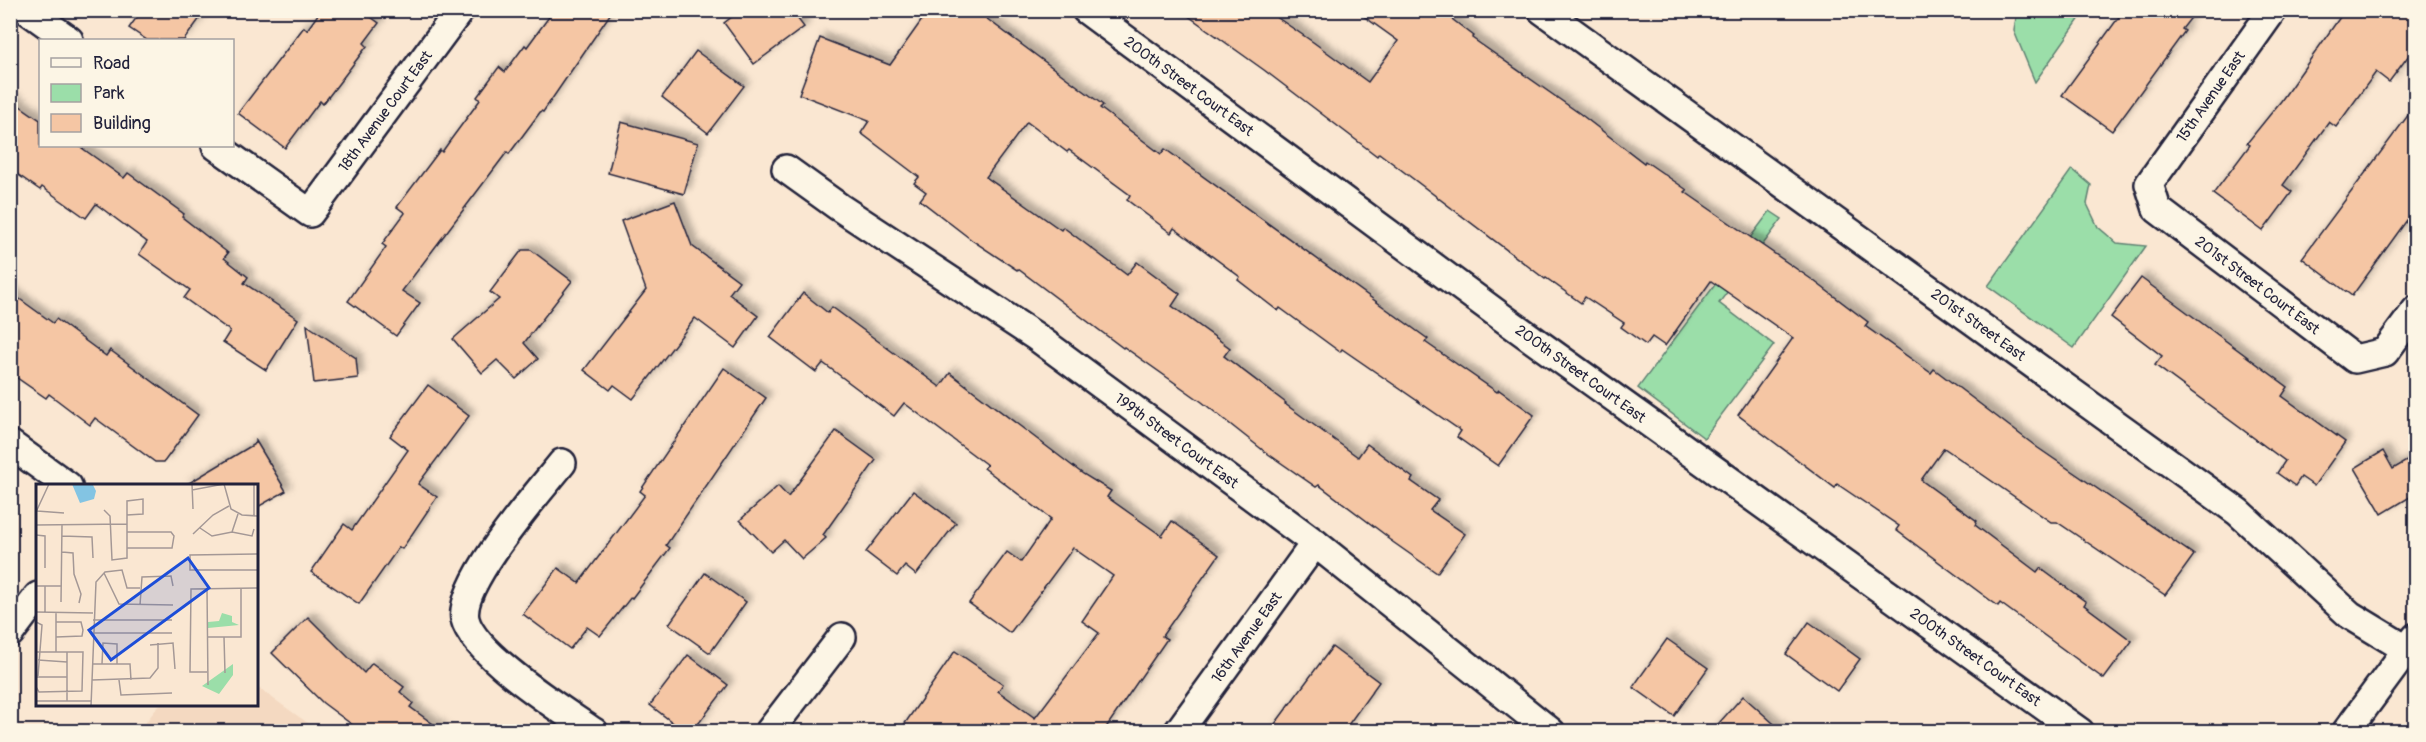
<svg xmlns="http://www.w3.org/2000/svg" width="2426" height="742" viewBox="0 0 2426 742" font-family="Pangolin,sans-serif">
  <style>
    .built { fill: #f4d9c1 }
    .green { fill: #9bdea9; stroke: #5e8072; stroke-width: 1.5 }
    .building { fill: #f5c6a4; stroke: #22223b; stroke-width: 1.5; filter: url(#shadow) }
    .lines { fill: none; stroke-linecap: round; stroke-linejoin: round }
    .minor-casing { stroke: #22223b; stroke-width: 32 }
    .minor { stroke: #fcf5e5; stroke-width: 27 }
    .labels { text-anchor: middle; dominant-baseline: central; stroke-width: 6; stroke-linejoin: round; paint-order: stroke }
    .street-label { font-size: 15px; fill: #22223b; stroke: #fcf5e5 }
    .inset-road { fill: none; stroke: #a49896; stroke-width: 1.5 }
    .view { fill: #1d4ed8; fill-opacity: 0.15; stroke: #1d4ed8; stroke-width: 3 }
    .inset-edge { fill: none; stroke: #22223b; stroke-width: 3 }
  </style>
  <defs>
    <filter id="shadow"><feDropShadow dx="5.5" dy="-5.5" stdDeviation="3" flood-color="#0004"/></filter>
  </defs>
  <rect width="100%" height="100%" fill="#fae7d2"/>
  <filter id="ink" filterUnits="userSpaceOnUse"><feTurbulence type="fractalNoise" baseFrequency=".0167" numOctaves="2"/><feDisplacementMap in="SourceGraphic" scale="12" xChannelSelector="R" yChannelSelector="G"/><feConvolveMatrix kernelMatrix="1 2 1 2 8 2 1 2 1" color-interpolation-filters="sRGB"/></filter>
  <g filter="url(#ink)">
    <!-- built -->
    <polygon class="built" points="257,687 319,731 139,731 159,705 256,704"/>
    <!-- green -->
    <g class="green">
      <polygon points="2017,11 2085,11 2035,82 2014,31"/>
      <polygon points="2072,169 2091,185 2087,204 2098,227 2117,243 2146,246 2074,348 1988,286"/>
      <polygon points="1770,211 1782,219 1719,303 1774,345 1704,438 1638,388"/>
    </g>
    <!-- building -->
    <g class="building">
      <polygon points="142,10 206,10 184,40 147,40 129,28"/>
      <polygon points="321,10 361,10 379,23 364,43 367,46 323,104 320,101 285,148 238,113 304,27 307,30"/>
      <polygon points="554,10 613,10 543,112 541,111 509,154 507,152 402,291 420,303 396,336 348,301 386,247 382,244 405,213 397,207 440,150 442,152 449,142 480,100 477,97 499,67 505,72 525,45 527,47"/>
      <polygon points="741,10 791,10 804,27 754,64 724,23"/>
      <polygon points="929,10 975,10 1103,105 1100,108 1161,154 1165,149 1428,339 1425,342 1497,392 1499,390 1534,415 1498,466 1457,437 1461,431 1342,349 1340,352 1280,308 1278,311 1238,280 1240,277 1174,228 1171,233 1127,200 1130,195 1069,150 1067,152 1027,122 986,177 1061,230 1063,227 1127,275 1137,262 1180,294 1172,306 1230,348 1224,356 1286,403 1285,404 1358,457 1367,444 1413,478 1411,481 1438,500 1430,510 1465,534 1437,573 1387,538 1388,537 1319,485 1316,487 1264,451 1202,402 1124,347 1123,348 1018,269 1017,270 973,241 920,200 926,192 914,183 919,177 861,133 869,121 799,94 820,38 890,65"/>
      <polygon points="1180,10 1266,10 1313,42 1368,82 1398,41 1355,10 1440,10 1474,36 1472,38 1579,113 1644,163 1645,161 1687,190 1685,192 1814,281 1868,322 1865,326 1931,373 1934,369 2038,448 2194,555 2165,595 2057,522 2051,522 1944,448 1921,480 1977,521 1975,525 2037,572 2040,568 2086,602 2084,605 2132,641 2104,679 2000,603 1998,606 1896,530 1899,526 1837,484 1835,488 1738,415 1793,338 1711,281 1665,346 1652,337 1646,345 1621,327 1624,323 1585,297 1581,303 1546,278 1545,279 1379,153 1377,156 1264,70"/>
      <polygon points="2124,10 2197,10 2182,29 2185,31 2112,131 2062,95"/>
      <polygon points="2345,10 2415,10 2415,47 2389,82 2376,72 2336,127 2329,122 2283,185 2292,192 2263,231 2213,194 2250,145 2247,143 2281,101"/>
      <polygon points="696,51 744,86 708,133 662,97"/>
      <polygon points="10,99 40,120 40,146 79,146 124,178 128,173 184,214 182,217 228,253 224,258 248,277 244,283 298,319 266,370 223,342 230,331 184,298 190,290 139,254 147,242 96,204 86,218 42,187 40,190 10,169"/>
      <polygon points="2415,106 2415,209 2352,296 2302,258"/>
      <polygon points="621,122 698,143 684,194 608,173"/>
      <polygon points="675,201 692,246 739,281 729,294 758,316 735,348 695,318 633,399 614,385 610,390 584,370 646,290 621,221"/>
      <polygon points="522,250 531,250 572,281 524,343 538,359 516,379 497,360 482,373 453,339 499,299 490,292"/>
      <polygon points="2141,278 2288,387 2282,396 2345,442 2314,486 2301,477 2295,486 2277,473 2285,461 2155,365 2162,356 2111,317"/>
      <polygon points="10,292 53,323 56,319 106,356 110,350 198,415 164,462 155,462 95,418 90,425 49,394 46,398 10,373"/>
      <polygon points="803,293 828,313 832,307 940,387 950,373 1083,474 1111,491 1107,497 1162,536 1172,521 1219,555 1162,636 1167,639 1103,732 899,732 955,651 1003,684 998,691 1035,718 1099,633 1082,621 1113,576 1073,548 1010,633 969,603 1007,552 1021,562 1051,519 984,468 987,465 904,403 894,416 823,363 816,372 770,337"/>
      <polygon points="307,325 356,358 358,378 314,383"/>
      <polygon points="724,368 766,398 666,545 670,548 632,598 631,597 600,636 587,627 570,649 523,614 558,568 579,583 645,495 640,491"/>
      <polygon points="428,385 469,416 418,484 437,497 402,549 399,547 359,604 311,572 344,524 352,530 408,450 390,436"/>
      <polygon points="836,431 876,460 823,535 826,538 802,559 784,540 771,552 740,520 778,486 788,497"/>
      <polygon points="256,441 286,491 256,508 256,486 184,486 256,443"/>
      <polygon points="2383,451 2393,469 2415,456 2415,494 2382,514 2355,468"/>
      <polygon points="913,491 956,523 916,575 905,566 897,576 866,552"/>
      <polygon points="705,573 746,602 710,653 669,624"/>
      <polygon points="308,617 364,673 372,663 404,687 400,692 413,703 410,707 444,732 362,732 323,703 272,653"/>
      <polygon points="1809,622 1860,659 1837,691 1786,654"/>
      <polygon points="1667,639 1708,668 1674,716 1633,687"/>
      <polygon points="1332,647 1379,682 1343,732 1269,732"/>
      <polygon points="688,655 728,685 692,732 685,732 650,705"/>
      <polygon points="1743,696 1783,732 1711,732"/>
    </g>
    <g class="lines">
      <defs>
        <g id="minor">
          <polyline points="27,10 69,40"/>
          <path id="s1" d="M1086 10 1503 318 2080 732"/>
          <path id="s2" d="M1542 10 2238 512 2350 615 2406 649"/>
          <path id="s3" d="M2273 10 2149 184 2157 209 2355 359 2385 352 2416 310"/>
          <path id="s4" d="M216 146 310 213 460 10"/>
          <path id="s5" d="M786 169 839 207 1035 336 1315 543 1551 732"/>
          <polyline points="10,444 68,486"/>
          <path d="M562 463C538 493 458 583 465 619 473 654 563 711 594 732"/>
          <polyline points="10,633 38,596"/>
          <polyline points="769,732 842,637"/>
          <path id="s6" d="M1178 732 1315 543"/>
          <polyline points="2346,732 2416,637"/>
        </g>
      </defs>
      <!-- minor casing -->
      <use href="#minor" class="minor-casing"/>
      <!-- minor -->
      <use href="#minor" class="minor"/>
    </g>
  </g>
  <g class="labels">
    <!-- street labels -->
    <g class="street-label">
      <text stroke="none"><textPath href="#s1" startOffset="128">200th Street Court East</textPath></text>
      <text transform="translate(2211 97) rotate(-55)">15th Avenue East</text>
      <text stroke="none"><textPath href="#s4" startOffset="242">18th Avenue Court East</textPath></text>
      <text stroke="none"><textPath href="#s3" startOffset="366">201st Street Court East</textPath></text>
      <text stroke="none"><textPath href="#s2" startOffset="538">201st Street East</textPath></text>
      <text stroke="none"><textPath href="#s1" startOffset="614">200th Street Court East</textPath></text>
      <text stroke="none"><textPath href="#s5" startOffset="476">199th Street Court East</textPath></text>
      <text stroke="none"><textPath href="#s6" startOffset="117">16th Avenue East</textPath></text>
      <text stroke="none"><textPath href="#s1" startOffset="1100">200th Street Court East</textPath></text>
    </g>
  </g>
  <!-- overview -->
  <g transform="translate(36 484)">
    <rect width="222" height="222" fill="#fae7d2"/>
    <path d="M186 129 196 132V138L203 141 172 144V138L183 137ZM197 180V191L183 210 166 202Z" fill="#9bdea9"/>
    <path d="M36 0 57 1 60 7 58 15 44 19Z" fill="#83c4e3"/>
    <path class="inset-road" d="M156 0 157 25M188 0 195 25 206 31 222 32M156 6 188 0M68 26 74 32 76 76 91 74V17L107 15V30L91 31M1 27 28 29M0 28 13 0M218 32V0M0 41 91 40M164 44 176 52 196 48 216 52 218 45M196 48 202 30M157 50 177 31 193 22M0 51 9 52V84M26 52 56 53 57 74M91 64H136L138 52 135 48H91M26 68 37 69 38 90 45 110 43 119M222 70 154 71V86H222M68 89 83 120 137 121M0 102H25M9 102V128M171 105 172 201M25 118 26 41M104 121 106 93 135 92 137 102M0 128 57 129M20 128V168M57 136H136M0 138 6 141 2 192M20 138H45L47 146 46 152 20 153M57 149H136M171 153H205V104M188 153 189 189M114 161 137 159 139 185M0 168H47L46 207 3 208 0 203M2 176 31 178M56 180H94L95 196M66 180 67 159 81 160V180M171 188H154L155 105 222 104M1 193H31M56 196 114 194 122 184V159M83 196 85 211 136 209M0 217H55M31 217V168M55 222 60 98 69 88 86 86 91 104H104"/>
    <path class="view" d="M152 74 173 104 75 176 53 146Z"/>
    <rect width="222" height="222" class="inset-edge"/>
  </g>
  <!-- margin -->
  <rect width="2426" height="742" fill="none" stroke="#fcf5e5" stroke-width="36"/>
  <rect x="18" y="18" width="2390" height="706" fill="none" stroke="#22223b" stroke-width="2" filter="url(#ink)"/>
  <!-- legend -->
  <rect x="39" y="39" width="195" height="108" fill="#fcf5e5" stroke="#a5a1a1" stroke-width="1.5"/>
  <rect x="51" y="58" width="30" height="9" fill="#fcf5e5" stroke="#a5a1a1" stroke-width="1.5"/>
  <text x="93" y="69" font-size="18" fill="#22223b">Road</text>
  <rect x="51" y="84" width="30" height="18" fill="#9bdea9" stroke="#a5a1a1" stroke-width="1.5"/>
  <text x="93" y="99" font-size="18" fill="#22223b">Park</text>
  <rect x="51" y="114" width="30" height="18" fill="#f5c6a4" stroke="#a5a1a1" stroke-width="1.5"/>
  <text x="93" y="129" font-size="18" fill="#22223b">Building</text>
</svg>
